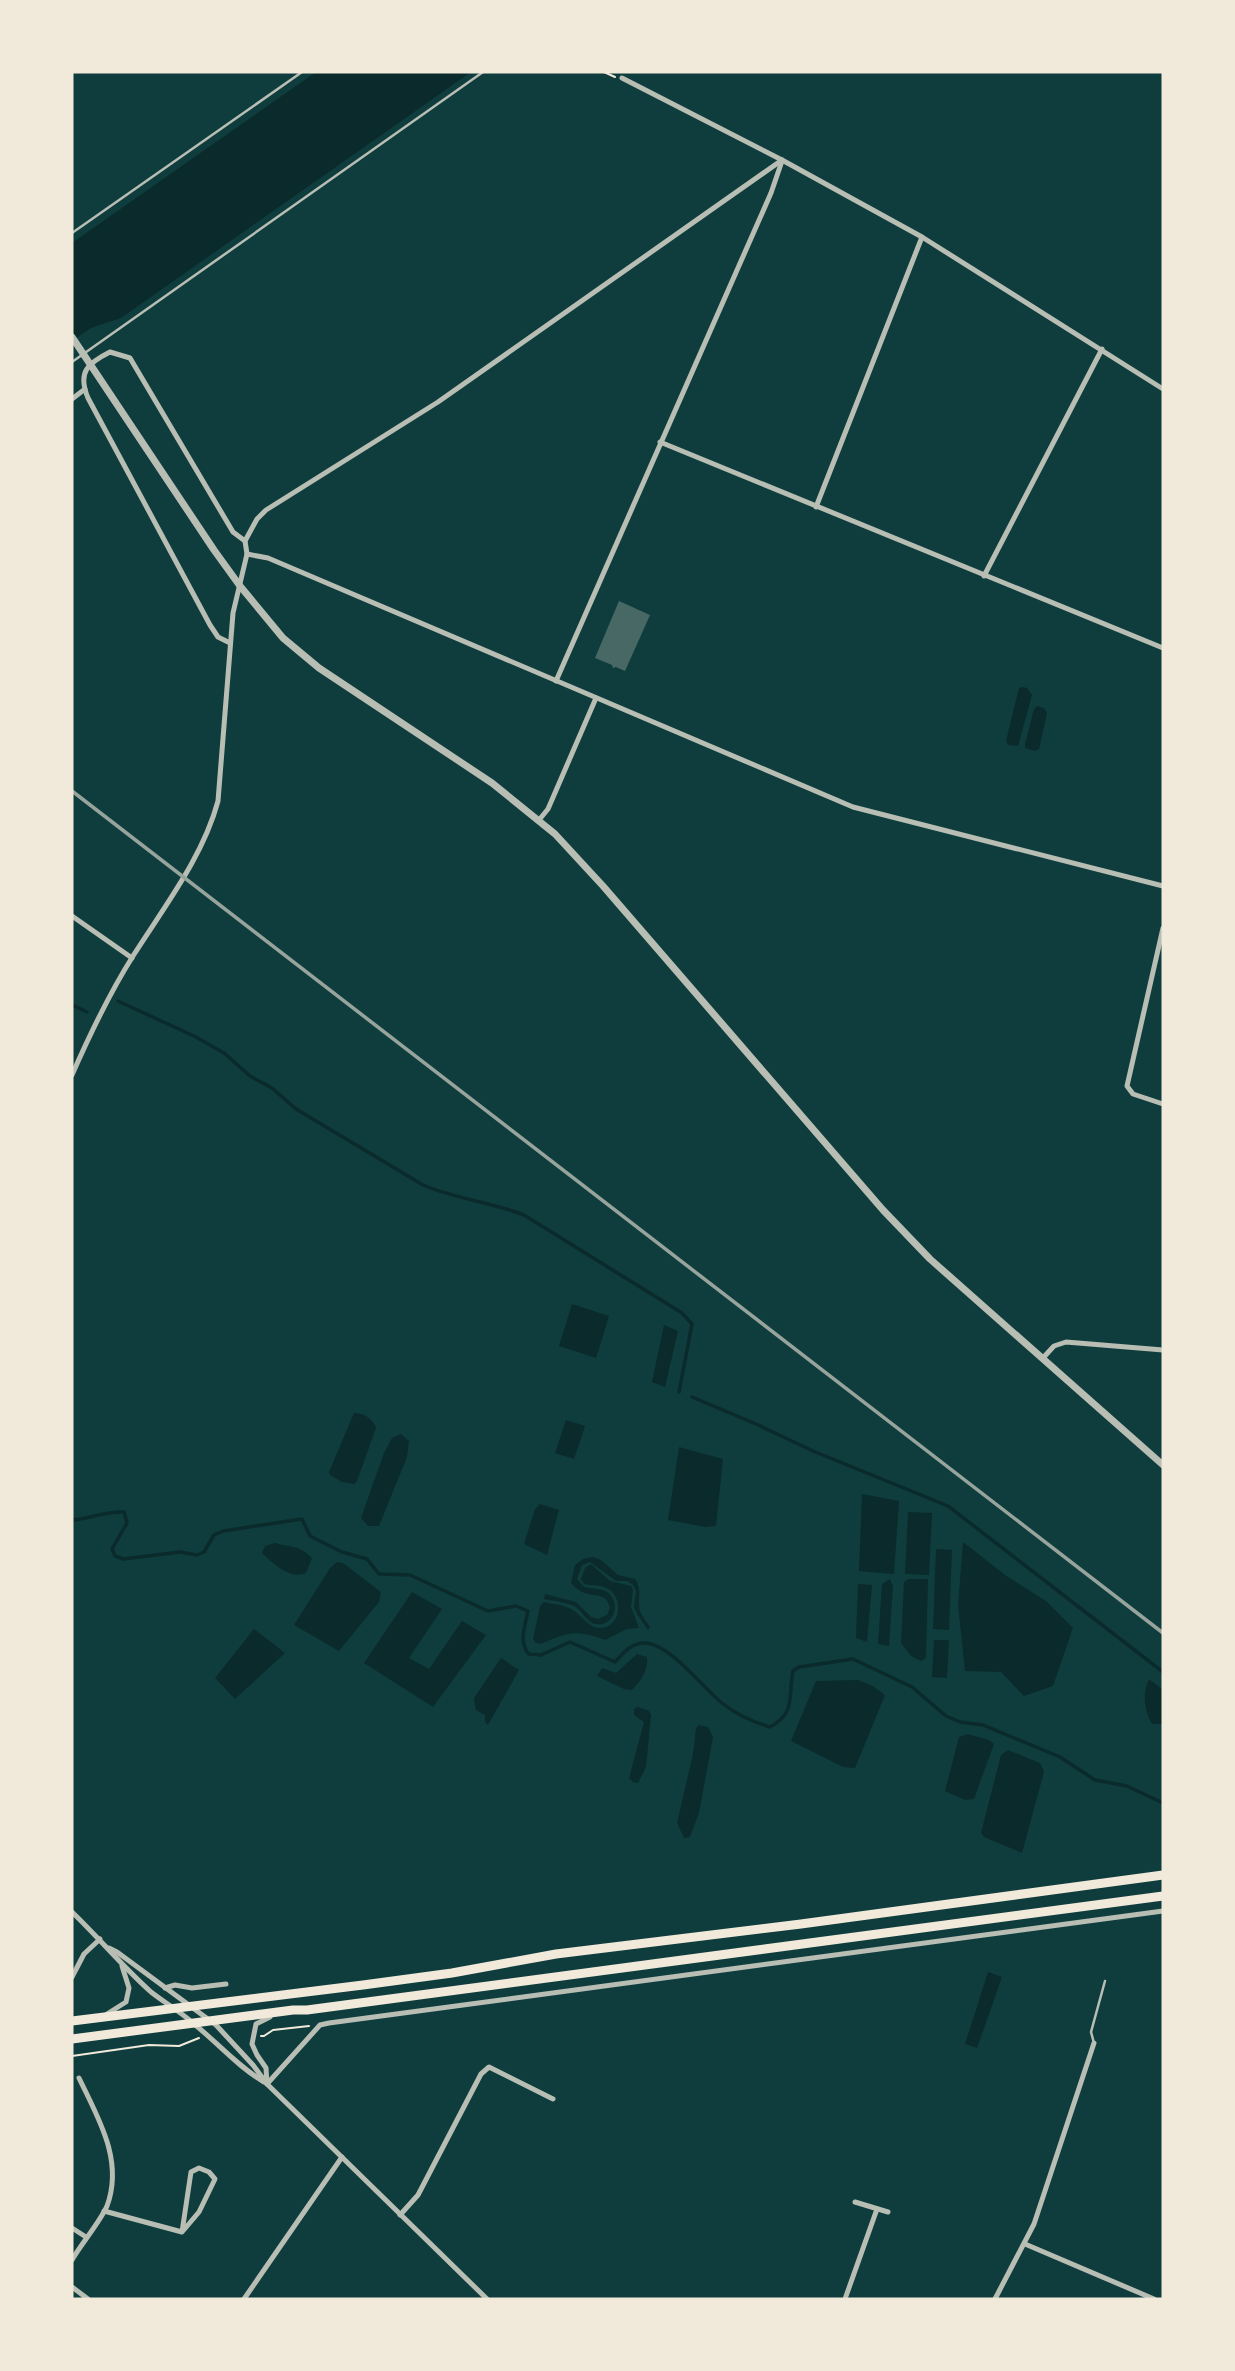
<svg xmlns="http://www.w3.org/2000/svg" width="1235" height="2371" viewBox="0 0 1235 2371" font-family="'DM Sans',sans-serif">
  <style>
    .water { fill: #0a2a2b }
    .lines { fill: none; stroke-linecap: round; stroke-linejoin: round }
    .stream { stroke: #0a2a2b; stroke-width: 3.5 }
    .building { fill: #486865 }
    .path { stroke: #f1e9da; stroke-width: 2 }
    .service { stroke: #b8beb3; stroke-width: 2.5 }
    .minor { stroke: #b8beb3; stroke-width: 5 }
    .tertiary { stroke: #b8beb3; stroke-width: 7 }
    .trunk { stroke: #f1e9da; stroke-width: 9 }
    .rail { stroke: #97a49c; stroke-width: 3.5 }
  </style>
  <rect width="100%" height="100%" fill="#0f3d3e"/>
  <!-- water -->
  <g class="water">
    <polygon points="316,72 471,72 121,318 91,328 72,341 72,243"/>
    <polygon points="1023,687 1027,688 1032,695 1018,746 1008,745 1006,741 1019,688"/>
    <polygon points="1037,706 1044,708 1047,713 1039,749 1035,751 1025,748 1025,744 1034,709"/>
    <polygon points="572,1304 609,1316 596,1358 559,1346"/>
    <polygon points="664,1325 678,1331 665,1387 652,1382"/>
    <path d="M354 1413C364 1413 372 1418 376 1428L357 1481 354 1484 342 1482 330 1475 329 1472Z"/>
    <polygon points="566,1420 585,1426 574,1459 555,1453"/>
    <polygon points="401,1434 409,1441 407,1457 379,1526 368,1526 361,1518 384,1453 392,1438"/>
    <polygon points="679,1447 723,1459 716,1526 705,1527 668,1520"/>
    <polygon points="862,1494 899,1501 894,1574 859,1571"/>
    <polygon points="540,1504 559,1510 547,1555 524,1544 535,1509"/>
    <polygon points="908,1512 932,1513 929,1575 905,1574"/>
    <polygon points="963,1542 1005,1575 1046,1601 1073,1628 1053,1686 1024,1696 1001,1672 965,1671 958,1605"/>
    <path d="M275 1543C292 1548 298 1544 312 1558L306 1573C291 1580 273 1564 262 1553L265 1546Z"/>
    <polygon points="936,1549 952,1550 949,1630 933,1629"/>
    <path d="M593 1557 601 1560 618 1575 635 1579C642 1589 638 1595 639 1607 640 1614 646 1621 650 1627L648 1630 637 1614 634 1607 636 1591 633 1585 627 1581H616L590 1562 582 1565 577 1579 584 1587C591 1589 600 1588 605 1591 622 1599 616 1627 596 1624 587 1623 583 1612 576 1607 567 1602 554 1601 544 1599L545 1594 576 1602 591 1617 598 1619 607 1615 610 1608C606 1587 587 1603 571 1583L575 1565 583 1559Z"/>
    <polygon points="337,1562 343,1563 381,1592 379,1602 339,1651 294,1625 330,1568"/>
    <path d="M591 1564 610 1581 631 1586 633 1590 631 1607 639 1628 627 1629 605 1640C576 1629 569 1632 540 1644L536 1643 533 1639 540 1606 544 1602C552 1604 564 1605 571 1609 581 1614 587 1627 599 1628 619 1629 624 1602 611 1591 603 1584 593 1586 584 1584L581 1579 585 1568Z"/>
    <polygon points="890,1579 893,1586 889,1646 878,1644 882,1584"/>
    <polygon points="909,1579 928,1579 926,1658 921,1661 911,1656 901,1643 904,1582"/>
    <polygon points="858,1584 872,1585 867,1642 856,1638"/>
    <polygon points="412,1592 442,1609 409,1658 429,1669 462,1621 486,1635 433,1707 364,1663"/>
    <polygon points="254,1629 285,1653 235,1699 215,1678"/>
    <polygon points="934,1640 949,1640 947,1678 932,1677"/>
    <path d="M637 1654 647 1657C648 1671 642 1680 632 1690L624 1689 597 1676 602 1668 616 1673Z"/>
    <polygon points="501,1658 519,1670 488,1725 485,1722 485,1715 476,1710 474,1698"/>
    <path d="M1149 1679 1163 1690 1162 1724H1152C1144 1711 1142 1692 1149 1679Z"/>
    <polygon points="858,1680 873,1686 885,1695 855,1768 843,1767 791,1741 816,1681"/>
    <polygon points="638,1707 649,1711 651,1715 646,1767 638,1783 633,1782 629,1778 644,1722 634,1715 634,1709"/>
    <polygon points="699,1725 708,1727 713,1737 699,1813 690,1837 684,1838 677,1823 693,1754 696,1728"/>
    <polygon points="968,1734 989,1740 994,1744 974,1799 965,1800 945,1791 959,1737"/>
    <polygon points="1008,1750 1040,1763 1044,1772 1022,1853 984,1837 981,1833 1001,1755"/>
    <polygon points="988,1972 1002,1977 977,2048 965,2044"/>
  </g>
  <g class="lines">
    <!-- stream -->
    <g class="stream">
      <path d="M118 1001 196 1037 224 1053 250 1076 272 1088 296 1109 423 1185C456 1199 491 1202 524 1215L682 1313 692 1324 679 1392"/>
      <polyline points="72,1005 87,1012"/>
      <polyline points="692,1397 756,1424 813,1451 948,1506 1163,1672"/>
      <path d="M72 1520C90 1519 105 1511 124 1512L127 1523 112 1549 115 1556 123 1559 180 1552 197 1555 204 1552 214 1535 223 1531 302 1519 310 1536 342 1552 367 1559 379 1574 410 1575 488 1611 516 1606 528 1611C525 1627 518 1642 529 1654L541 1655 570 1642 615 1662C623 1653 632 1642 646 1643 671 1645 702 1687 722 1703 737 1715 751 1721 770 1727 796 1713 788 1697 793 1671L799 1667 853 1659 912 1687 946 1716 960 1722 983 1725 1060 1757 1095 1780 1127 1786 1163 1803"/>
    </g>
  </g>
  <!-- building -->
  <polygon class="building" points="619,601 650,615 625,671 616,667 613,668 612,665 595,658"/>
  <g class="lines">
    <!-- path -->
    <g class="path">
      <polyline points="604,72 615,77"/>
      <polyline points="261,2036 264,2036 273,2030 309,2026"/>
      <polyline points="72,2056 149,2045 179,2046 199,2038"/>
    </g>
    <!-- service -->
    <g class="service">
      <polyline points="72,233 302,72"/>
      <polyline points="72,362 483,72"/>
      <polyline points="1094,2043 1091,2032 1105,1981"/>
    </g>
    <!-- minor -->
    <g class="minor">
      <polyline points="622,78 782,160 922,237 1163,389"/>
      <polyline points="72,399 85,389"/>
      <polyline points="660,442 1163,648"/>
      <polyline points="816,507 922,237"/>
      <polyline points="247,554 268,558 853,807 1163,886"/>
      <polyline points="984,576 1102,349"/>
      <path d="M230 643 218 637 210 625 88 398C77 372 88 363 110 352L130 358 233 532 245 541"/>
      <polyline points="556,681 771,193 782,161"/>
      <polyline points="539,820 548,809 596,698"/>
      <polyline points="72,916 132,958"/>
      <polyline points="1163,928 1127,1086 1133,1094 1163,1104"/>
      <path d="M72 1075C90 1034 109 994 133 956 164 907 203 857 218 801L233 613 247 554 245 541 257 519 266 510 438 402 782 160"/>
      <polyline points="1042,1359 1054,1346 1066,1342 1163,1350"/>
      <path d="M72 1912C99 1938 123 1967 151 1992 165 2003 181 2012 194 2024 218 2043 237 2066 264 2082"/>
      <polyline points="109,1948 117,1952 216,2025 253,2065 267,2084 487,2299"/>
      <polyline points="72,1977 84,1954 100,1939"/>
      <polyline points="165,1988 175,1985 192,1988 226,1984"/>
      <polyline points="107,2014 126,2002 129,1988 122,1966"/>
      <polyline points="267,2084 320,2025 329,2023 1163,1911"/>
      <polyline points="267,2084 266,2068 257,2055 252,2044 256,2024 270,2017"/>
      <polyline points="855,2202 888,2212"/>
      <polyline points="104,2211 182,2232 199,2212 215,2179 209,2172 199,2168 191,2172 182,2232"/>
      <polyline points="400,2215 418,2195 481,2074 489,2067 553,2099"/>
      <polyline points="72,2228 86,2237"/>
      <polyline points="1025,2244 1154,2299"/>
      <path d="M72 2260C81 2244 100 2222 107 2206 124 2160 98 2118 79 2078"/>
      <polyline points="72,2287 88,2299"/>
      <polyline points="244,2299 342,2157"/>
      <polyline points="845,2299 877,2209"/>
      <polyline points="995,2299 1034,2224 1094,2043"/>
    </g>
    <!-- tertiary -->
    <polyline class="tertiary" points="72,337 214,550 240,586 283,638 319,668 492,783 555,834 603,886 883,1210 930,1259 1163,1465"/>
    <!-- trunk -->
    <g class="trunk">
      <polyline points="72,2021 363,1985 452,1973 556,1954 801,1924 1163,1875"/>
      <polyline points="72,2039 293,2010 307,2010 1163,1896"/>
    </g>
    <!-- rail -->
    <polyline class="rail" points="72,791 1163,1633"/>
  </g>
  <!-- border -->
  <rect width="1235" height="2371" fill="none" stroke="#f1e9da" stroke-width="147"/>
</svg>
